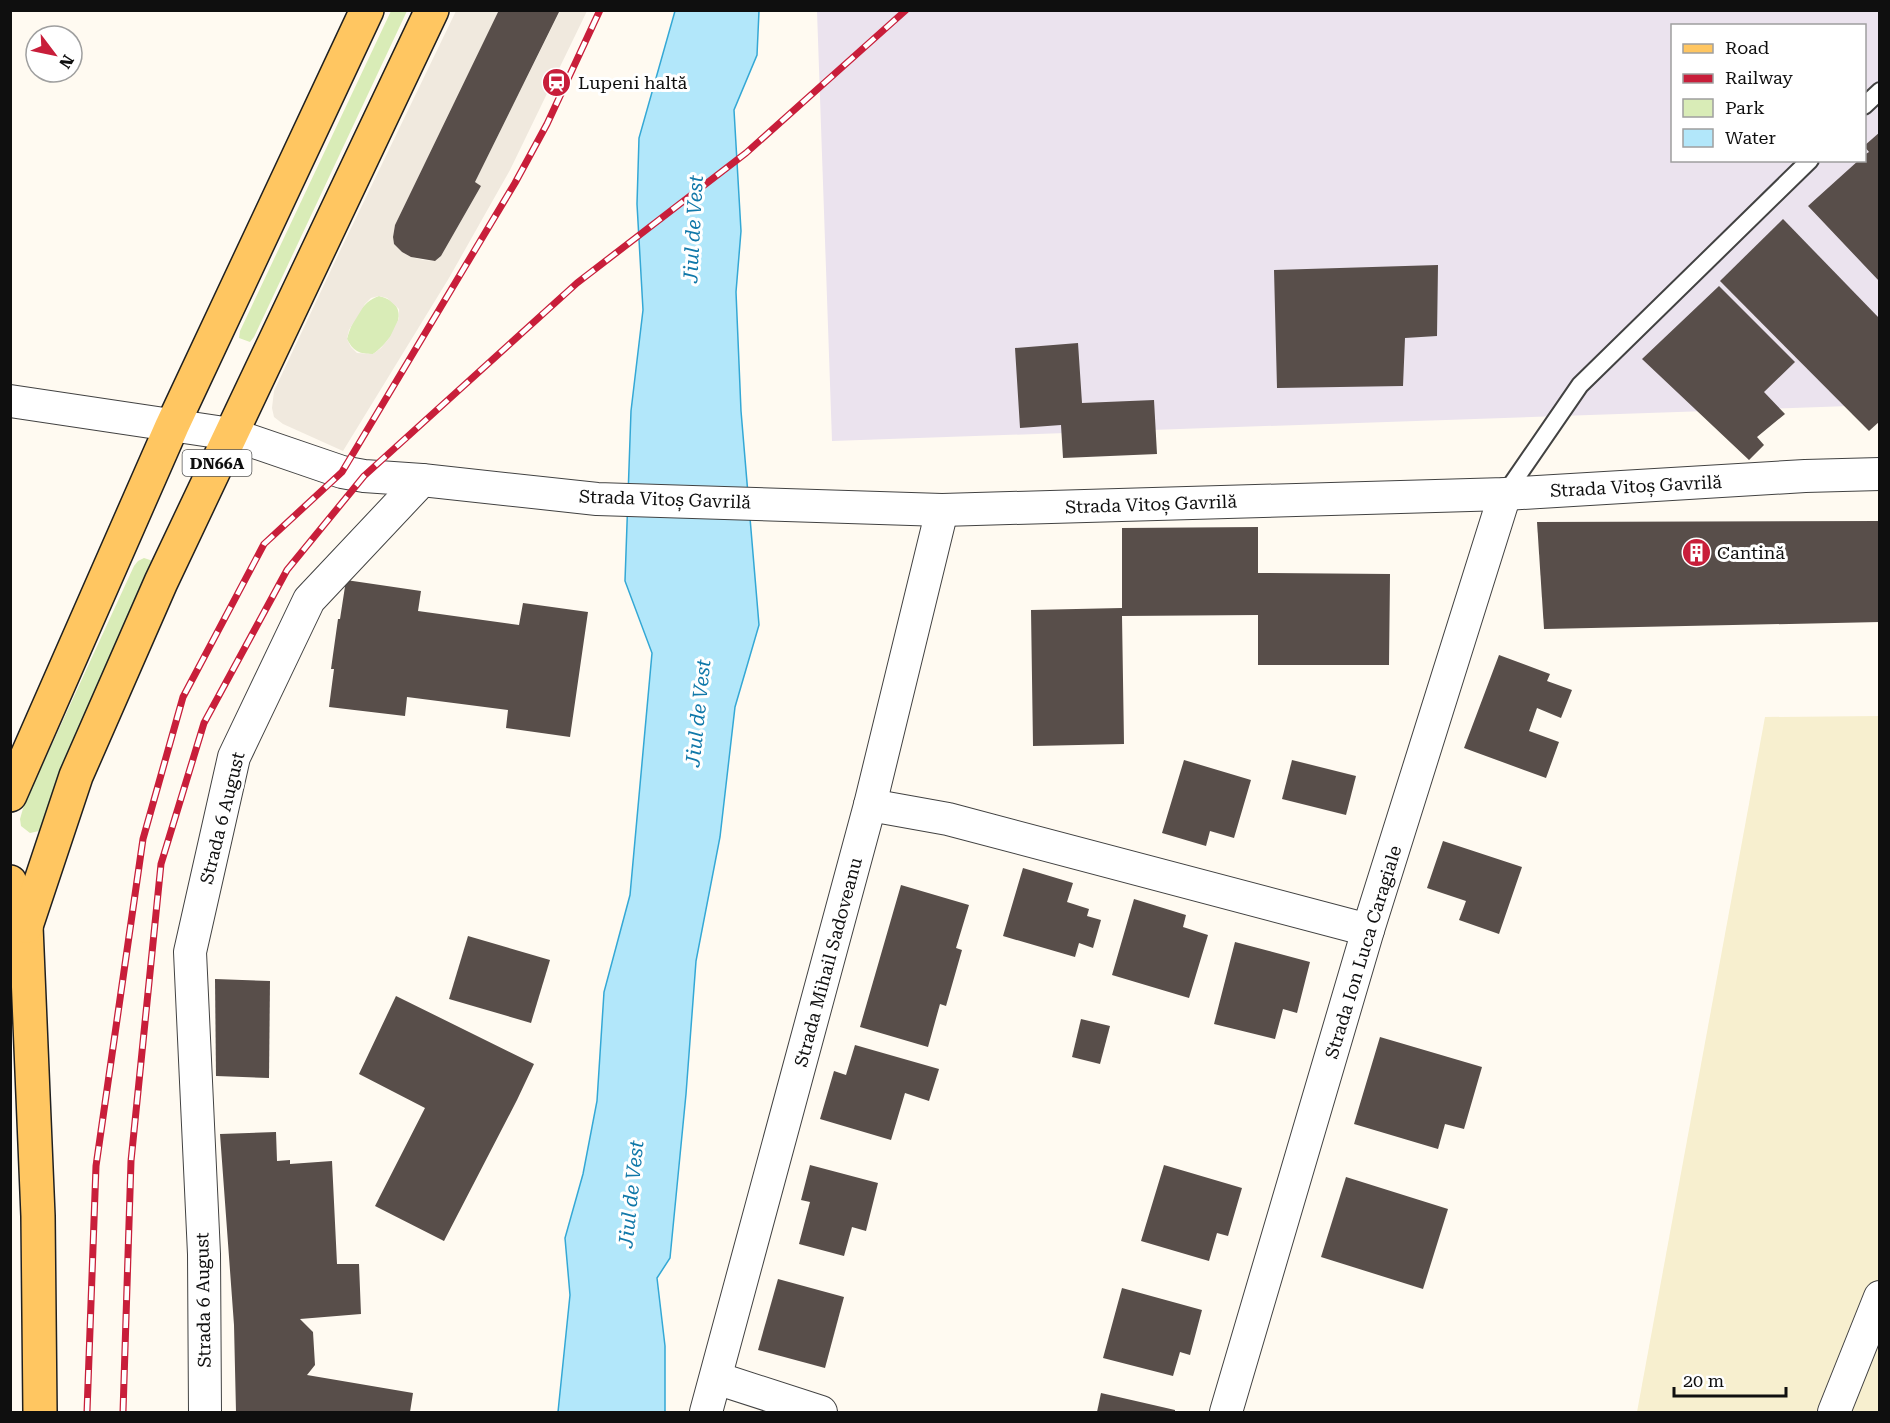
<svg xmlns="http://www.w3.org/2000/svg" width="1890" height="1423" viewBox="0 0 1890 1423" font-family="'Roboto Serif',serif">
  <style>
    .industrial { fill: #ebe3ee; fill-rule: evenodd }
    .farmland { fill: #f7efcf }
    .green { fill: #d9ecb7 }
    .plaza { fill: #f0e9de; fill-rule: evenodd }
    .water { fill: #b2e7fa; stroke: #34a8d5; stroke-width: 1.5 }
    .building { fill: #584e4a }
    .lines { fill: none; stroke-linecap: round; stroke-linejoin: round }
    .lane-casing { stroke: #424242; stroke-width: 20 }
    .street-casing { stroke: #424242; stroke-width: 34 }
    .primary-casing { stroke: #202020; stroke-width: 36 }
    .lane { stroke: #fff; stroke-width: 16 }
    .street { stroke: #fff; stroke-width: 32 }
    .primary { stroke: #ffc661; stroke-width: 33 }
    .rail-casing { stroke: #c81e3a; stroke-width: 7 }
    .rail { stroke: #fff; stroke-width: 4.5; stroke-dasharray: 14; stroke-linecap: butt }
    .labels { text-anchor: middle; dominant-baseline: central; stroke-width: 6; stroke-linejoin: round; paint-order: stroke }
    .shield { fill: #fff; stroke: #575757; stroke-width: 1.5 }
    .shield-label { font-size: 16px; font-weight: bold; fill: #0f0f0f }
    .poi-label { font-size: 18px; fill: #0f0f0f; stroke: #fff; text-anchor: start }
    .street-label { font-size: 18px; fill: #0f0f0f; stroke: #fff }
    .water-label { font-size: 20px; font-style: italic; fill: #1078a9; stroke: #fff }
  </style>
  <rect width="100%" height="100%" fill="#fffaf1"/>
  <!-- industrial -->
  <path class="industrial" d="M817 11H1879V405L832 441ZM1672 26H1864V160H1672Z"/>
  <!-- farmland -->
  <polygon class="farmland" points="1879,716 1879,1412 1637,1412 1765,717"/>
  <!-- green -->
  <g class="green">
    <polygon points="391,11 407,11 254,337 250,342 239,338 240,331"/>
    <path d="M379 296C416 305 393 340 373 354 359 354 353 351 347 339 351 323 362 301 379 296Z"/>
    <polygon points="144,558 153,561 43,827 39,831 30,833 21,826 20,819 24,805 134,566 138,561"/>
  </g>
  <!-- plaza -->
  <path class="plaza" d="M456 11H499L395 225 393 237 394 244 402 252 411 257 423 260 435 261 441 256 481 186 475 182 560 11H587L510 170 449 278 343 451 283 424 274 417 272 408 274 391 339 253ZM379 296 387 298 399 309V318L390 337 381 348 373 354 357 353 351 347 347 339 349 330 365 304 371 298Z"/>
  <!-- water -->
  <polygon class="water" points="675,11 759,11 757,55 734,110 741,231 736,292 741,411 759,625 735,707 720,837 696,961 686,1094 670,1258 657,1278 665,1346 665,1412 558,1412 570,1295 565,1238 583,1174 597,1101 604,992 630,895 652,653 625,581 631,411 643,310 637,204 639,138"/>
  <!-- building -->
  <g class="building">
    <polygon points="499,10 560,10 475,182 481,186 441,256 435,261 411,257 402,252 394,244 393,237 395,225"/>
    <polygon points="1880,132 1880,282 1808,206 1859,160 1864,160 1864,155 1869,152 1864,146"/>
    <polygon points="1783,219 1880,319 1880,421 1869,431 1720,281"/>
    <polygon points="1438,265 1437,336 1405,338 1403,386 1277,388 1274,270"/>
    <polygon points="1719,286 1795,362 1764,392 1785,414 1757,437 1764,445 1749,460 1642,359"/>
    <polygon points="1078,343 1082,403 1154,400 1157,454 1063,458 1061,425 1020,428 1015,348"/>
    <polygon points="1880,521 1880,622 1544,629 1537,522"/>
    <polygon points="1258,527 1258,573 1390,574 1389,665 1258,665 1258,615 1122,616 1124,744 1033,746 1031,610 1122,608 1122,528"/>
    <polygon points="346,580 421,591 418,611 519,625 523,603 588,612 570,737 506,728 508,710 407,697 405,716 329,707 334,669 331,669 338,619 340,619"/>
    <polygon points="1499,655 1550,674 1547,681 1572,690 1561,718 1537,708 1529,731 1559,742 1546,778 1464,748"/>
    <polygon points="1184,760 1251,780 1234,838 1210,831 1206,846 1162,833"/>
    <polygon points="1292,760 1356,776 1346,815 1282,799"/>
    <polygon points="1443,841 1522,867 1499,934 1459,920 1466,901 1427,888"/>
    <polygon points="1023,868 1073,883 1067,902 1089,909 1087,916 1101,920 1093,948 1079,943 1075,957 1003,936"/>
    <polygon points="901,885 969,905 956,948 962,950 946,1006 940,1004 928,1047 860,1027"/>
    <polygon points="1134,899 1186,915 1183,927 1208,935 1189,998 1112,975"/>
    <polygon points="468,936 550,960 531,1023 449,999"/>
    <polygon points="1235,942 1310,962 1297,1013 1283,1009 1275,1039 1214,1024"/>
    <polygon points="215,979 270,981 269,1078 216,1076"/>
    <polygon points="396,996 534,1064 517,1100 444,1241 375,1206 425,1108 359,1074"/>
    <polygon points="1081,1019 1110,1026 1100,1064 1072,1057"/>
    <polygon points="1380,1037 1482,1067 1464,1129 1445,1124 1438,1149 1354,1124"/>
    <polygon points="855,1045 939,1069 929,1101 905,1093 891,1140 820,1119 834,1071 846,1075"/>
    <polygon points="276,1132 277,1161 290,1160 290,1164 332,1161 337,1264 359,1264 361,1314 300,1319 313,1332 315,1365 307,1375 413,1393 410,1412 236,1412 234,1325 220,1134"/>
    <polygon points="810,1165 878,1183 866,1231 852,1227 844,1256 799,1244 810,1202 801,1200"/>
    <polygon points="1164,1165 1242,1188 1228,1236 1217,1233 1209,1261 1141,1241"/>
    <polygon points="1346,1177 1448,1209 1423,1289 1321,1257"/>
    <polygon points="778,1279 844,1297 825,1368 758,1350"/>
    <polygon points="1122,1288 1202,1310 1190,1355 1180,1352 1173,1376 1103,1358"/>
    <polygon points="1101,1393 1175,1410 1175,1412 1097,1412"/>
  </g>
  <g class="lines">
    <defs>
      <g id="lane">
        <polyline points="1864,106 1880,91"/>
        <polyline points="1505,494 1580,385 1810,160"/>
      </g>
      <g id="street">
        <polyline points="10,401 231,434 342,472 364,476 422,480 309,600 234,757 190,952 204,1254 205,1412"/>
        <polyline points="422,480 597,499 942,510 1505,494 1805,476 1880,474"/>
        <polyline points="870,805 948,819 1368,930"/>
        <polyline points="716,1378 821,1412"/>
        <polyline points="706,1412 870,805 942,510"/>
        <polyline points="1226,1412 1368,930 1505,494"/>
        <polyline points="1834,1412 1880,1297"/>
      </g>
      <g id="primary">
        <polyline points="10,795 172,426 367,10"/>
        <polyline points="10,882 26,926 38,1216 40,1412"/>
        <polyline points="26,926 76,776 161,582 432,10"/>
      </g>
    </defs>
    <!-- lane casing -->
    <use href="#lane" class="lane-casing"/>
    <!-- street casing -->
    <use href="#street" class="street-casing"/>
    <!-- primary casing -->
    <use href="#primary" class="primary-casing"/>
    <!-- lane -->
    <use href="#lane" class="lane"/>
    <!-- street -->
    <use href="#street" class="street"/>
    <!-- primary -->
    <use href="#primary" class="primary"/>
    <defs>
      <g id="rail">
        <polyline points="87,1412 96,1166 143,839 183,697 264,544 342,472 515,183 547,124 600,10"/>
        <polyline points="123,1412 131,1161 161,864 204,723 287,570 364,476 577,283 746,153 906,10"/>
      </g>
    </defs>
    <!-- rail casing -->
    <use href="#rail" class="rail-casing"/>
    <!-- rail -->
    <use href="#rail" class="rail"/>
  </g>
  <!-- icons -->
  <defs>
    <symbol id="station-disc" viewBox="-11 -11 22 22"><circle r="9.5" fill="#c81e3a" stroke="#fff"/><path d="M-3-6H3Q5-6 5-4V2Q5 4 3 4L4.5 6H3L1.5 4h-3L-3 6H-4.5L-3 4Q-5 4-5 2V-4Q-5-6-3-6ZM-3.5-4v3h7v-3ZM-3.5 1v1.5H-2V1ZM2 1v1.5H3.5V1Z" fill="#fff"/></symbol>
    <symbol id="building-disc" viewBox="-11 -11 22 22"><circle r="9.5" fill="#c81e3a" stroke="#fff"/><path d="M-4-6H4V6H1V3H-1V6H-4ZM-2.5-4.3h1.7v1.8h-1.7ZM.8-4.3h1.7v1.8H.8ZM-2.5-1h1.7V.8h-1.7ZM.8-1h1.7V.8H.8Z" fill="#fff"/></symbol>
  </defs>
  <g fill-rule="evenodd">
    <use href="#station-disc" x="540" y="66" width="33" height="33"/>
    <use href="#building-disc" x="1680" y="536" width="33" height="33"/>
  </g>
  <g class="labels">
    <!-- shield labels -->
    <rect class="shield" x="182.5" y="450" width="69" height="26" rx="4.5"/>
    <g class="shield-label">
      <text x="217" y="463">DN66A</text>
    </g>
    <!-- poi labels -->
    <g class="poi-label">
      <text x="578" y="82">Lupeni haltă</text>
      <text x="1717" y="552">Cantină</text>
    </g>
    <!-- street labels -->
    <g class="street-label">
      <text transform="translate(1636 486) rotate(-3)">Strada Vitoș Gavrilă</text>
      <text transform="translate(665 499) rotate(2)">Strada Vitoș Gavrilă</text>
      <text transform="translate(1151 504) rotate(-2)">Strada Vitoș Gavrilă</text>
      <text transform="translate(222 818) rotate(-76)">Strada 6 August</text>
      <text transform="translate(1363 952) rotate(-73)">Strada Ion Luca Caragiale</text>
      <text transform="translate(828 962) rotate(-75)">Strada Mihail Sadoveanu</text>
      <text transform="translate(203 1300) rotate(-91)">Strada 6 August</text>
    </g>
    <!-- water labels -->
    <g class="water-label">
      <text transform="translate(693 229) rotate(-87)">Jiul de Vest</text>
      <text transform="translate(698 713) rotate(-84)">Jiul de Vest</text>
      <text transform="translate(631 1194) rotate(-84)">Jiul de Vest</text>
    </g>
  </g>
  <!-- border -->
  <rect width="1890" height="1423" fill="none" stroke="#0f0f0f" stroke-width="24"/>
  <!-- legend -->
  <rect x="1671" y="24" width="195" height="138" fill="#ffffff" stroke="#9f9f9f" stroke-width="1.5"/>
  <rect x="1683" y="44" width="30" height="9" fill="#ffc661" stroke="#9f9f9f" stroke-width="1.5"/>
  <text x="1725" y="54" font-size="18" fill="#0f0f0f">Road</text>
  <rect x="1683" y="74" width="30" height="9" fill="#c81e3a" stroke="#9f9f9f" stroke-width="1.5"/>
  <text x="1725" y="84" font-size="18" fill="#0f0f0f">Railway</text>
  <rect x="1683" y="99" width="30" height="18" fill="#d9ecb7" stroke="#9f9f9f" stroke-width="1.5"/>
  <text x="1725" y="114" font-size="18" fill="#0f0f0f">Park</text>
  <rect x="1683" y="129" width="30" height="18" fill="#b2e7fa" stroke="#9f9f9f" stroke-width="1.5"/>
  <text x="1725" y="144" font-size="18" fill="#0f0f0f">Water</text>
  <!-- north arrow -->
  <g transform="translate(54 54) rotate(122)"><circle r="28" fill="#ffffff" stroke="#9f9f9f" stroke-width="1.5"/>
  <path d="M0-4.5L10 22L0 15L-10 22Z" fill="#c81e3a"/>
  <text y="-9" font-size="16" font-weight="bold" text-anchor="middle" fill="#0f0f0f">N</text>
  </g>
  <!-- scale -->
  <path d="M1674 1387v9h112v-9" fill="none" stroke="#0f0f0f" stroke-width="3"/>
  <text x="1683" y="1387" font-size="18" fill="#0f0f0f" stroke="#ffffff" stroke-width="4.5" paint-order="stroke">20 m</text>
</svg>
